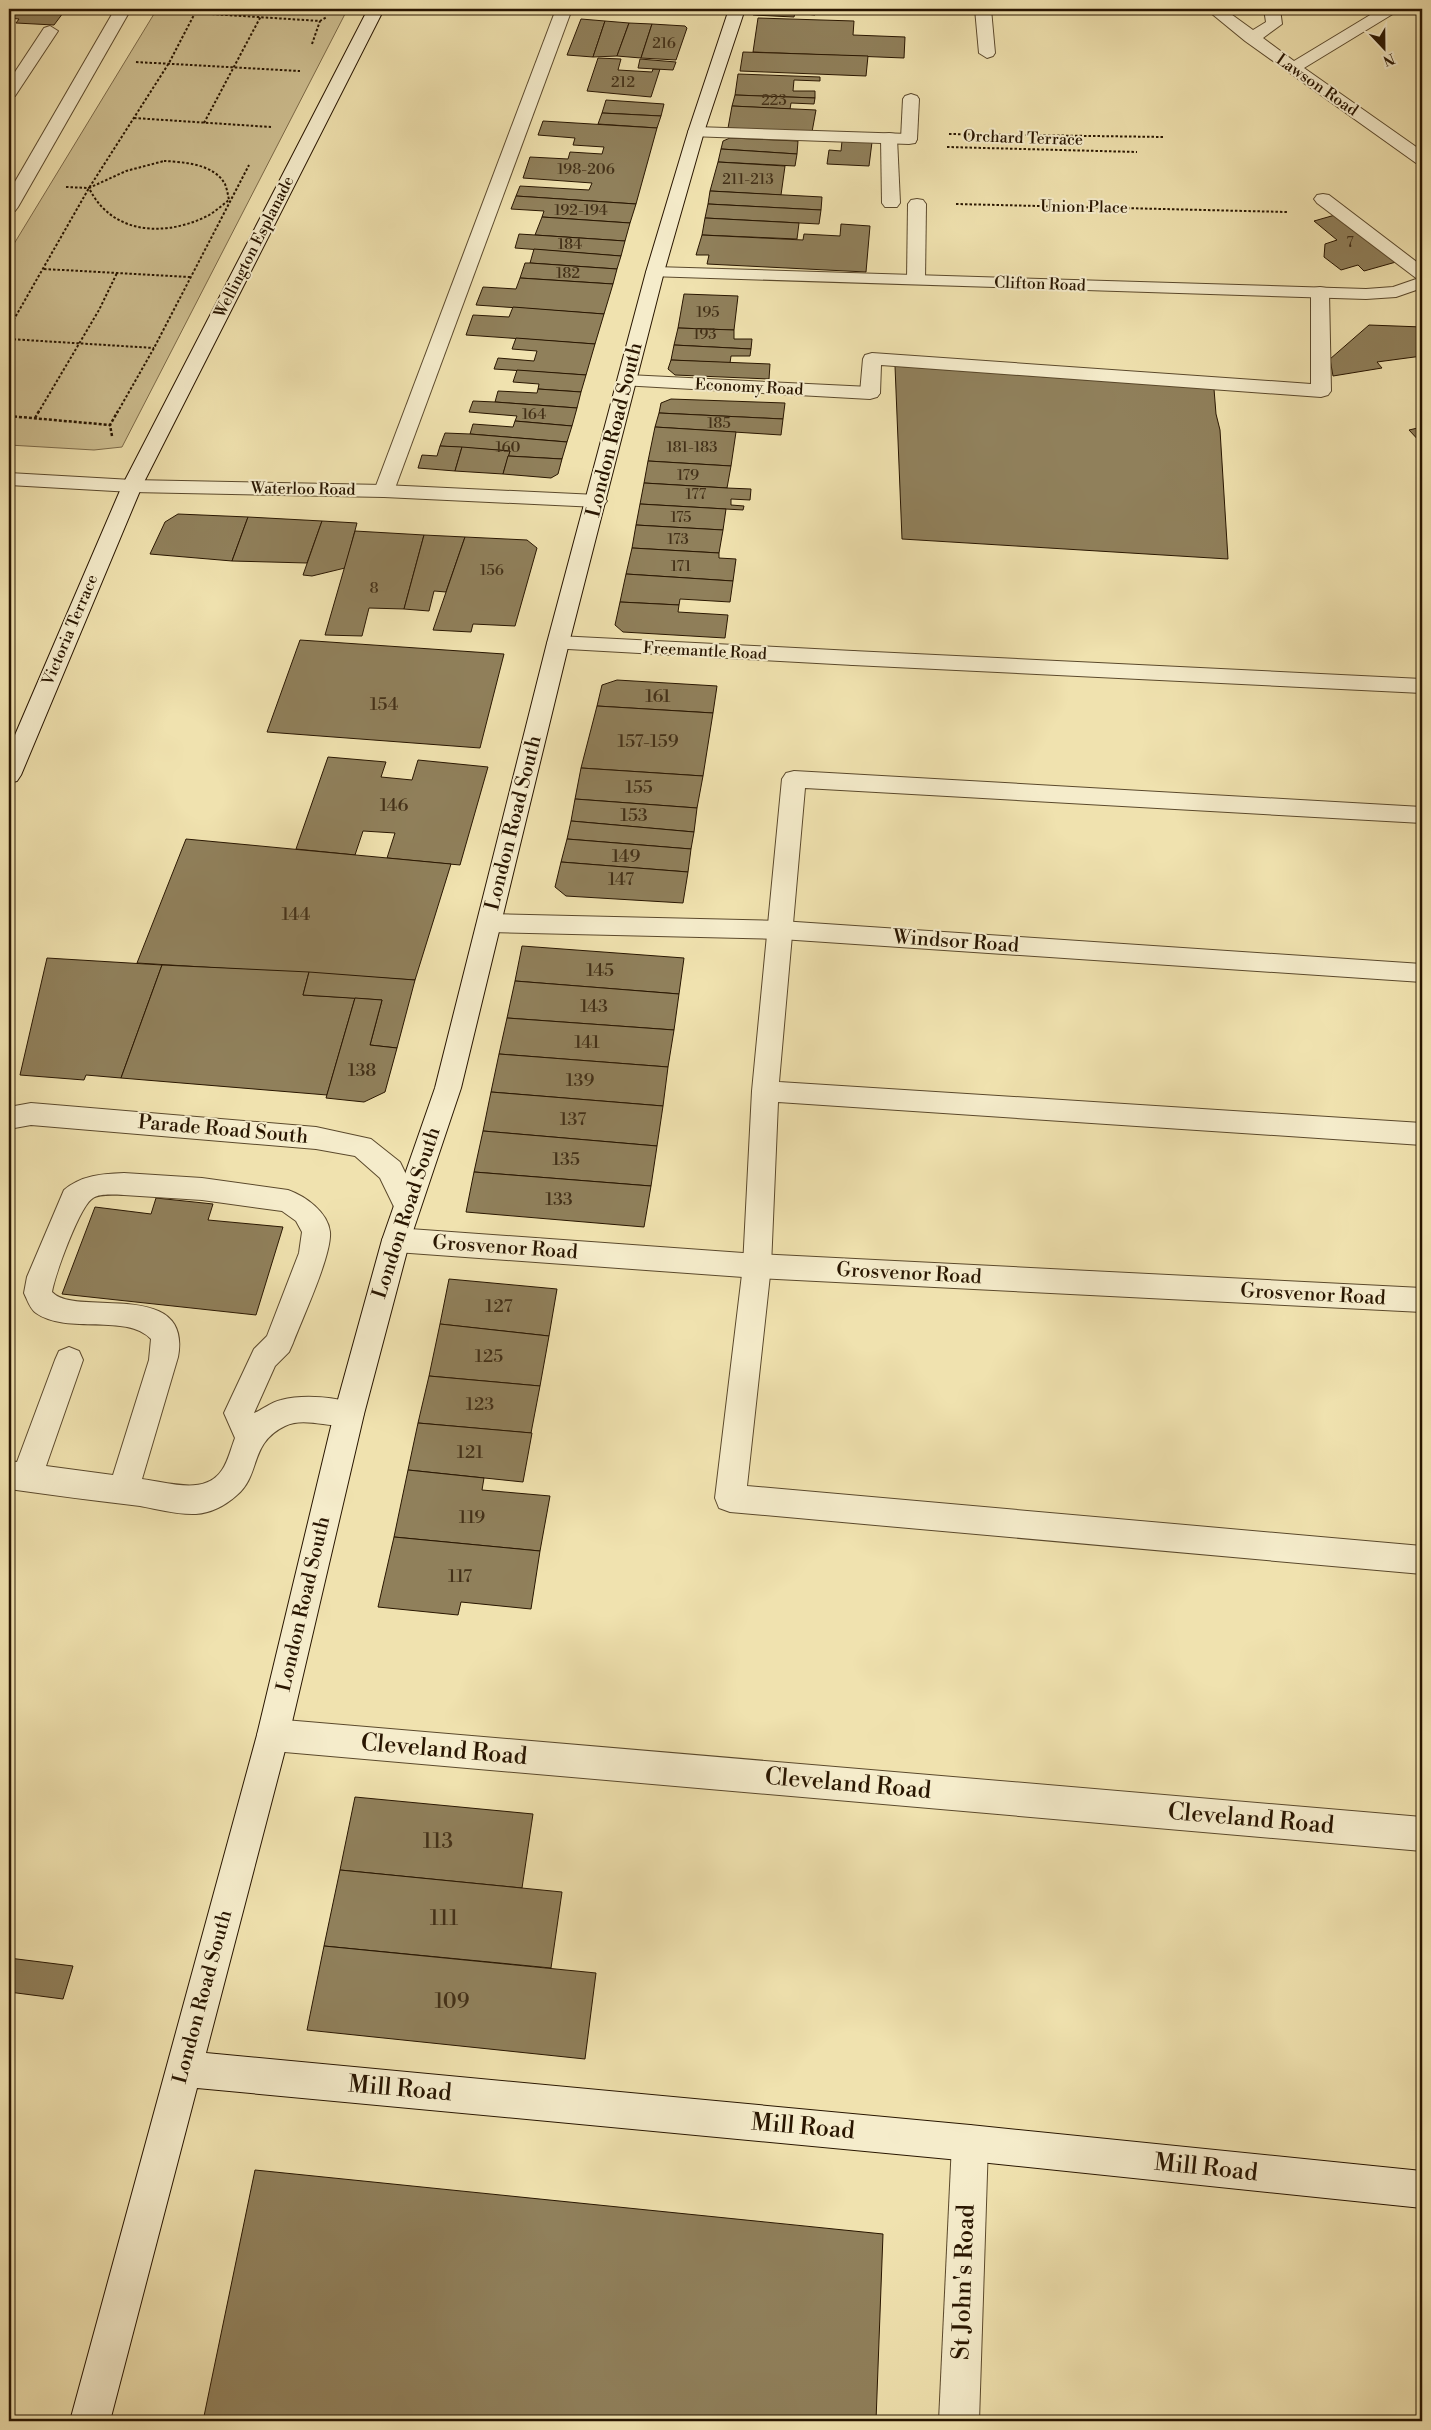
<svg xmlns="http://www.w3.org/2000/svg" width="1431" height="2430" viewBox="0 0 1431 2430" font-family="'Libre Bodoni',serif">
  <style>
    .green { fill: #cebf91; stroke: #7c6a49 }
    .building { fill: #90805b; stroke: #291601 }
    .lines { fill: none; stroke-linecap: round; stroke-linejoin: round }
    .lane-casing { stroke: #5b492c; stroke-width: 2 }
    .street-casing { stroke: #5b492c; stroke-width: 2 }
    .secondary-casing { stroke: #291601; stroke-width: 2 }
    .path-far1 { stroke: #291601; stroke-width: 2; stroke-dasharray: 2.5 2; stroke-linecap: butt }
    .path { stroke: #291601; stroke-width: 2.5; stroke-dasharray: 3 2; stroke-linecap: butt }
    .lane { fill: #f5eccb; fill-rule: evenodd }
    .street { fill: #f5eccb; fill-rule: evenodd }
    .secondary { fill: #f5eccb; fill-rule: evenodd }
    .labels { text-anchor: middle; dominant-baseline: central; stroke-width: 4; stroke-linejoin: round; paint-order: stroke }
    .far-number-label { font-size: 15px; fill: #433018 }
    .far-street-label { font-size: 16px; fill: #291601; stroke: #f5eccb }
    .number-label { font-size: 18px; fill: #433018 }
    .street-label { font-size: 20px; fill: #291601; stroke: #f5eccb }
    .near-number-label { font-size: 21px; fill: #433018 }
    .near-street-label { font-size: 24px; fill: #291601; stroke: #f5eccb }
  </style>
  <rect width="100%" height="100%" fill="#f0e2af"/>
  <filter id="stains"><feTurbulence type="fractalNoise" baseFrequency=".004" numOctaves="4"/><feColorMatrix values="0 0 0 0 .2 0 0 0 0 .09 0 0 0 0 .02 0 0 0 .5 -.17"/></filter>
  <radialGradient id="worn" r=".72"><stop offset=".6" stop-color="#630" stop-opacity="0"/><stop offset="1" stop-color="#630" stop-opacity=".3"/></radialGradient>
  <!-- green -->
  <polygon class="green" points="157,9 345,9 345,14 122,447 94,450 9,445 9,252"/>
  <!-- building -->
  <g class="building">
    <polygon points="9,9 66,9 54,25 16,23 19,19 9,18"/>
    <polygon points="755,9 816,9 815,15 795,13 794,17 753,15"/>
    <polygon points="758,18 854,21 853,35 905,37 904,58 753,52"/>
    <polygon points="581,19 605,21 593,57 567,55"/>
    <polygon points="605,21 629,23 617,56 593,57"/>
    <polygon points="629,23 652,24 641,58 617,56"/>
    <polygon points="652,24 685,26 687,28 676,60 641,58"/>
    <polygon points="743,52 868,56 866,76 740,71"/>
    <polygon points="598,58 621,59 618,70 652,72 653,69 660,69 651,97 587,91"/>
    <polygon points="640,59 676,62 673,70 638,68"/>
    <polygon points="738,74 820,77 820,81 794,80 793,91 815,91 815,98 735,95"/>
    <polygon points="735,95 815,98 814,104 791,103 790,109 732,106"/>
    <polygon points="606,100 664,104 661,116 602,113"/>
    <polygon points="732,106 816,110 812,132 728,128"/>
    <polygon points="602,113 661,116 657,128 598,124"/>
    <polygon points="543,121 657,128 636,204 516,196 520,186 589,190 592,183 523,178 530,157 568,159 570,152 602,154 604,147 573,145 575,138 538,135"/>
    <polygon points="730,138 798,141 797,154 721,149 723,141"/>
    <polygon points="842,141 872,142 869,166 827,164 829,150 841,151"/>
    <polygon points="721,149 797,154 795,166 718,162"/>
    <polygon points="718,162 785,166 781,195 710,191"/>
    <polygon points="710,191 822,197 821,210 708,204"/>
    <polygon points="516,196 636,204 630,223 542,217 544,211 511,209"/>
    <polygon points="708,204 821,210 819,224 705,218"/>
    <polygon points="1335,215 1396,262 1364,271 1358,265 1341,270 1324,257 1325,244 1337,240 1314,221"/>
    <polygon points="542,217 630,223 625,241 535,235"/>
    <polygon points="705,218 799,223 797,239 702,235"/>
    <polygon points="841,224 870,226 866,272 707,264 709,255 696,255 702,235 803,240 804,234 840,236"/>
    <polygon points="519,234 535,235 625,241 621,256 515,248"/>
    <polygon points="534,249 621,256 617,269 530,263"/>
    <polygon points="525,263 530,263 617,269 613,284 520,278"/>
    <polygon points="520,278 613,284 604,314 476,305 483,287 516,289"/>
    <polygon points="684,294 738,296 734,330 678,328"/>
    <polygon points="513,307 604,314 595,344 466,335 473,315 509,317"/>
    <polygon points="1369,325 1422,327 1422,356 1377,362 1382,368 1333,376 1330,359"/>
    <polygon points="678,328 734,330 734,339 752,339 751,349 674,345"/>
    <polygon points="516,338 595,344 586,375 494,369 498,358 534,361 537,351 512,349"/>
    <polygon points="674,345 751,349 750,356 731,356 730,363 671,360"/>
    <polygon points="671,360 770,364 769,379 675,375 668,369"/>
    <polygon points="895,366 1214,389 1216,414 1220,430 1228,559 902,539"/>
    <polygon points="517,370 586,375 581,392 538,389 539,384 513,382"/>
    <polygon points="538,389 581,392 577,408 495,402 498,391 537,393"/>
    <polygon points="671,399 785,403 783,419 659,413 661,403"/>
    <polygon points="473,401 495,402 577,408 572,426 515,421 517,416 469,412"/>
    <polygon points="659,413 783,419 781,435 655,427"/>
    <polygon points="515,421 572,426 567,442 470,434 473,424 513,427"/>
    <polygon points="655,427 736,432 731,466 648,461"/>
    <polygon points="1422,427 1422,444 1409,430"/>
    <polygon points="445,433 470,434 567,442 562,459 508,456 510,451 440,446"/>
    <polygon points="440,446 462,447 455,471 418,468 422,455 437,456"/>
    <polygon points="462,447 510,451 503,474 455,471"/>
    <polygon points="508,456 562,459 558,474 551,478 503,474"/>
    <polygon points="648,461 731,466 727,488 644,483"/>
    <polygon points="644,483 727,488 751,489 750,500 731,499 731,505 744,506 743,510 640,504"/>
    <polygon points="640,504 726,509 723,530 636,525"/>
    <polygon points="178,514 248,517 232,561 150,554 165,522"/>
    <polygon points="248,517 322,521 307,563 232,561"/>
    <polygon points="322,521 357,523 345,568 312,576 303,575"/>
    <polygon points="636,525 723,530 719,553 632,548"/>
    <polygon points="355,531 424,535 404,609 369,608 362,636 325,635"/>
    <polygon points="424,535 465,537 446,592 434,591 429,611 404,609"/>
    <polygon points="465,537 527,540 537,548 515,626 473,624 471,632 433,630"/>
    <polygon points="632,548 719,553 719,558 736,559 733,581 626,574"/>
    <polygon points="626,574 733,581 730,602 680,599 679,605 620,602"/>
    <polygon points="620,602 679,605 678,612 728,615 725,638 623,632 615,625"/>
    <polygon points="300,640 504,654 480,748 267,732"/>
    <polygon points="617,680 717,686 713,713 597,706 602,685"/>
    <polygon points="597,706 713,713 703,776 581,768"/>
    <polygon points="328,757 386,762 381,777 412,780 418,760 488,767 460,865 387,858 395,833 363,831 355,855 296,849"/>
    <polygon points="581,768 703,776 697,808 575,799"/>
    <polygon points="575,799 697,808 694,832 571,821"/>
    <polygon points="571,821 694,832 691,849 567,839"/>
    <polygon points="186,839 451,864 415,980 137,963"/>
    <polygon points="567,839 691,849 688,872 561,862"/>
    <polygon points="561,862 688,872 683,903 566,896 555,887"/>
    <polygon points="522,946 684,958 679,994 515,981"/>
    <polygon points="47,958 162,965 121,1078 86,1075 84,1080 20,1075"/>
    <polygon points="162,965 309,972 303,995 355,998 327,1095 121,1078"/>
    <polygon points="309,972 415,980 397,1048 370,1045 382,1000 303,995"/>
    <polygon points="515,981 679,994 674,1030 507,1018"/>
    <polygon points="355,998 382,1000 370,1045 397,1048 385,1092 364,1102 326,1098"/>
    <polygon points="507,1018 674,1030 668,1067 499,1054"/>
    <polygon points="499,1054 668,1067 663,1106 491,1092"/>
    <polygon points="491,1092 663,1106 657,1146 483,1131"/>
    <polygon points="483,1131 657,1146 651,1186 474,1172"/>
    <polygon points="474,1172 651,1186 644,1227 466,1212"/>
    <polygon points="156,1198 213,1204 208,1220 283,1227 256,1315 62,1294 95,1207 151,1214"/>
    <polygon points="449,1279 557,1289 549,1336 440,1324"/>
    <polygon points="440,1324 549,1336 540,1386 429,1376"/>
    <polygon points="429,1376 540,1386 531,1433 418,1423"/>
    <polygon points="418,1423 532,1433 523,1482 408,1470"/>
    <polygon points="408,1470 484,1478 482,1490 550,1496 540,1551 394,1537"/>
    <polygon points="394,1537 540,1551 531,1609 461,1602 458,1615 378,1607"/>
    <polygon points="355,1797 533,1814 522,1888 340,1870"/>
    <polygon points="340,1870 562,1892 551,1968 324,1946"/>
    <polygon points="324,1946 596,1973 585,2059 307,2030"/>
    <polygon points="9,1958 73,1966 63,1999 9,1992"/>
    <polygon points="255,2170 883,2234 876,2421 203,2421"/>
  </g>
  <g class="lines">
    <defs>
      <g id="lane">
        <polygon points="556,9 572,9 394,491 391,495 384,497 377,495 374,491"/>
        <polygon points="50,26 58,31 15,96 9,98 9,81 44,28"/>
        <polygon points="911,94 917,96 919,99 917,139 915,143 903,143 901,139 903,99 905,96"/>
        <polygon points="889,133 895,134 897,138 900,203 897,207 885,207 882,203 881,138 883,134"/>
        <polygon points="1323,194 1329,195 1422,266 1422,279 1416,278 1317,203 1314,199 1317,195"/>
        <polygon points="917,199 923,200 926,204 925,280 922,284 910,284 907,280 908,204 911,200"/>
        <polygon points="1320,287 1326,288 1329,292 1331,391 1328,395 1321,397 881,365 880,393 877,397 863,397 860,393 863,359 865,355 872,353 1311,384 1311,292 1314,288"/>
        <polygon points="853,651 1422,679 1422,693 853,665 845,663 842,658 845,653"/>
        <polygon points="794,771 1422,807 1422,823 805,788 779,1082 1422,1123 1422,1145 778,1102 771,1266 747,1486 1422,1546 1422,1574 730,1512 719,1508 715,1498 743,1266 752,1091 782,779 786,773"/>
        <path d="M124 1173 202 1178 288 1190C305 1196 328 1212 330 1232 332 1255 302 1319 293 1343L289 1352 275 1366 254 1413C262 1410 271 1402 281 1400 304 1394 337 1397 359 1405L364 1414 359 1423C336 1432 307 1415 285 1426 249 1443 261 1475 237 1495 226 1505 211 1513 196 1514 178 1515 157 1509 140 1506 97 1501 52 1495 9 1489V1461L17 1462 55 1360 59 1351 69 1347 79 1351 83 1360 46 1466 113 1475 149 1360 151 1339C127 1313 67 1335 36 1313 30 1309 27 1299 24 1293L27 1277 64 1190C82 1175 102 1174 124 1173ZM124 1195 202 1200 282 1211 296 1221 302 1232 299 1253 267 1336 254 1349 224 1413 235 1438C231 1448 228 1462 222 1470 205 1496 167 1482 142 1479L178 1357C193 1277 75 1318 52 1292 55 1275 80 1205 93 1198 101 1193 115 1195 124 1195Z"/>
      </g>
      <g id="street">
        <polygon points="115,9 131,9 18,207 15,211 9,212 9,192"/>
        <polygon points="975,9 991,9 995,53 993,56 987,58 979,53"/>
        <polygon points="1206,9 1224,9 1253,30 1266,22 1264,9 1280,9 1282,24 1263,38 1294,61 1380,9 1399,9 1396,12 1304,68 1422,151 1422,164 1416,163 1245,41"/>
        <polygon points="696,127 909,134 915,135 917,139 915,143 909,144 690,136 688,132 690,128"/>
        <polygon points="655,267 1366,289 1393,287 1422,277 1422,288 1396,297 1366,299 649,276 646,272 649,268"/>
        <polygon points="628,375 870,387 877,389 880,393 877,397 870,399 621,385 618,381 621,377"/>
        <polygon points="9,473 132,480 384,485 597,495 604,497 607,501 604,505 597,507 384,497 132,492 9,485"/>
        <polygon points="558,636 853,651 861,653 864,658 861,663 853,665 550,648 547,643 550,638"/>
        <polygon points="489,914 781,921 1422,964 1422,982 781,939 489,932 480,929 477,923 480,917"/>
        <polygon points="31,1103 316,1127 371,1139 400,1162 421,1205 417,1213 407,1216 397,1213 380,1178 355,1156 316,1149 31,1125 9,1129 9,1107"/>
        <polygon points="396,1228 757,1254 1422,1288 1422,1312 757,1278 396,1252 386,1248 382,1240 386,1232"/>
        <polygon points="273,1719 1422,1817 1422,1851 273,1751 261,1746 257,1735 261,1724"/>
        <polygon points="970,2125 983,2130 988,2143 979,2421 939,2421 952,2143 957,2130"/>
      </g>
      <g id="secondary">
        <polygon points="368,9 384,9 142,486 21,775 17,781 9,783 9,749 122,486"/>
        <polygon points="729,9 745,9 704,132 664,272 569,643 461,1088 410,1240 364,1414 289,1735 206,2053 970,2125 1422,2171 1422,2208 970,2161 197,2088 110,2421 70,2421 257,1735 334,1414 382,1240 435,1088 547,643 646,272 688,132"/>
      </g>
    </defs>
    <!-- lane casing -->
    <use href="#lane" class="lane-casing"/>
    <!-- street casing -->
    <use href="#street" class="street-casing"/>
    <!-- secondary casing -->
    <use href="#secondary" class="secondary-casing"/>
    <!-- path-far1 -->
    <g class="path-far1">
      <polyline points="191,9 195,13 320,21 327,17"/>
      <polyline points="312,44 320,21"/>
      <polyline points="136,62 300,71"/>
      <polyline points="134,118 271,127"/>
      <polyline points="204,123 261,16"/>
      <polyline points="949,134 1163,137"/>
      <polyline points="947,147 1137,152"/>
      <path d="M164 161C184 162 214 164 225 184 227 189 228 195 229 200 221 206 213 214 203 218 161 237 111 233 89 188L126 171Z"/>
      <polyline points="66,187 89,188"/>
      <polyline points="956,204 1287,212"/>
      <polyline points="44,269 190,277"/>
      <polyline points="9,328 89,188 169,63 195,13"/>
      <polyline points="9,339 154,348"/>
      <polyline points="38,413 99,310 117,273"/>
      <polyline points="117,413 154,348 249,165"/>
    </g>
    <!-- path -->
    <g class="path">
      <polyline points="9,416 110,425"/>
      <polyline points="35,418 39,411"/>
      <polyline points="112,436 110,425 118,411"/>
    </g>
    <!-- lane -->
    <use href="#lane" class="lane"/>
    <!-- street -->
    <use href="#street" class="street"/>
    <!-- secondary -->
    <use href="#secondary" class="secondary"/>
  </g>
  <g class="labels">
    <!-- far-number labels -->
    <g class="far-number-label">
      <text x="664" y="43">216</text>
      <text x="623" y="82">212</text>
      <text x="774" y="100">223</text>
      <text x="586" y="169">198-206</text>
      <text x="748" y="179">211-213</text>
      <text x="581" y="210">192-194</text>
      <text x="1350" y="242">7</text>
      <text x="570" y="244">184</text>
      <text x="568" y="273">182</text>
      <text x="708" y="312">195</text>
      <text x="705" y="334">193</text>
      <text x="534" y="414">164</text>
      <text x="719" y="423">185</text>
      <text x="508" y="447">160</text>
      <text x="692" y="447">181-183</text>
      <text x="688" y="475">179</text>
      <text x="696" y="494">177</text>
      <text x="681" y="517">175</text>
      <text x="678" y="539">173</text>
      <text x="681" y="566">171</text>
      <text x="492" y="570">156</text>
      <text x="374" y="588">8</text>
    </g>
    <!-- far-street labels -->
    <g class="far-street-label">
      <text transform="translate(1317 85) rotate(35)">Lawson Road</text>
      <text transform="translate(1023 138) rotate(2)">Orchard Terrace</text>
      <text transform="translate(1084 207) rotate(1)">Union Place</text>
      <text transform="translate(254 247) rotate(-63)">Wellington Esplanade</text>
      <text transform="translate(1040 284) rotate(2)">Clifton Road</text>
      <text transform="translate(749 387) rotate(3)">Economy Road</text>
      <text transform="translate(303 489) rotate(1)">Waterloo Road</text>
      <text transform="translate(70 630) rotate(-67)">Victoria Terrace</text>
      <text transform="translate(705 651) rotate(3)">Freemantle Road</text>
    </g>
    <!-- number labels -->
    <g class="number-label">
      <text x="658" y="696">161</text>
      <text x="384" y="704">154</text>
      <text x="648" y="741">157-159</text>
      <text x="639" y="787">155</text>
      <text x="394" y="805">146</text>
      <text x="634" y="815">153</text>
      <text x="626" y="856">149</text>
      <text x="621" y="879">147</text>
      <text x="296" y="914">144</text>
      <text x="600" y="970">145</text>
      <text x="594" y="1006">143</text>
      <text x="587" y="1042">141</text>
      <text x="362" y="1070">138</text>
      <text x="580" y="1080">139</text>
      <text x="573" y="1119">137</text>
      <text x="566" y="1159">135</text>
      <text x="559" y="1199">133</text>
      <text x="499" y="1306">127</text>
      <text x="489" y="1356">125</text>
      <text x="480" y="1404">123</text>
      <text x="470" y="1452">121</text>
      <text x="472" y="1517">119</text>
      <text x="460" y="1576">117</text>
    </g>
    <!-- street labels -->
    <g class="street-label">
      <text transform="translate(615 430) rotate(-76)">London Road South</text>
      <text transform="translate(514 823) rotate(-76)">London Road South</text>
      <text transform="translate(956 942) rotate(4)">Windsor Road</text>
      <text transform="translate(223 1130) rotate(5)">Parade Road South</text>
      <text transform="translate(407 1213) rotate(-72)">London Road South</text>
      <text transform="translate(505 1248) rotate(4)">Grosvenor Road</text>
      <text transform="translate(909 1274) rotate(3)">Grosvenor Road</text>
      <text transform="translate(1313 1295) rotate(3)">Grosvenor Road</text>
      <text transform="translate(304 1604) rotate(-77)">London Road South</text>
      <text transform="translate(203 1997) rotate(-75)">London Road South</text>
    </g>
    <!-- near-number labels -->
    <g class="near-number-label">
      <text x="438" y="1842">113</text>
      <text x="444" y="1919">111</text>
      <text x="452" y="2002">109</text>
    </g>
    <!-- near-street labels -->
    <g class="near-street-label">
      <text transform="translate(444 1750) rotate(5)">Cleveland Road</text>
      <text transform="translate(848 1784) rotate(5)">Cleveland Road</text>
      <text transform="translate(1251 1819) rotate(5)">Cleveland Road</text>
      <text transform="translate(400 2089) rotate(5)">Mill Road</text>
      <text transform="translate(803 2127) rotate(5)">Mill Road</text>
      <text transform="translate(1206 2168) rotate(6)">Mill Road</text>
      <text transform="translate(964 2282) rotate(-88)">St John's Road</text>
    </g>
  </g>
  <!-- margin -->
  <rect width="1431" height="2430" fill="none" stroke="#f0e2af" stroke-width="30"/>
  <rect x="10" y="10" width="1411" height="2410" fill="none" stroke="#291601" stroke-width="2.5"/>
  <rect x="15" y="15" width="1401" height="2400" fill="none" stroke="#291601"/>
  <!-- north arrow -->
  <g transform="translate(1384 48) rotate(158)" stroke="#f5eccb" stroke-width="4" paint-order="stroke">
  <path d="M0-4L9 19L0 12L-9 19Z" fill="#291601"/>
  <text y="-8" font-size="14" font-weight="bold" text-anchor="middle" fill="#291601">N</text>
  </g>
  <rect width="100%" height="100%" filter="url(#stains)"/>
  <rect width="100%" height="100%" fill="url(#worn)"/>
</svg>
